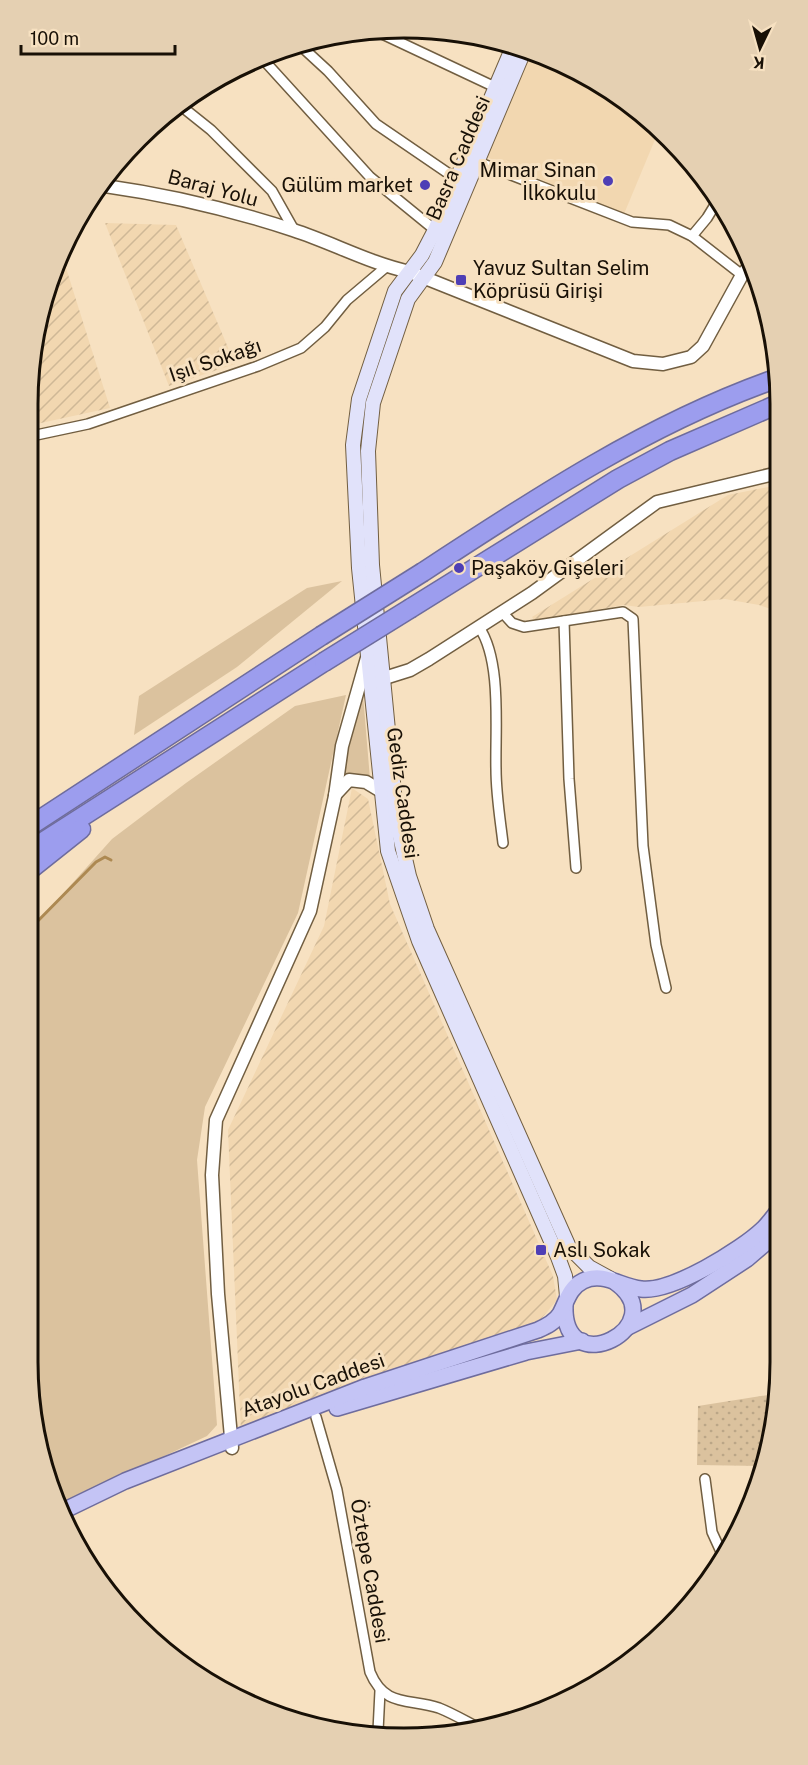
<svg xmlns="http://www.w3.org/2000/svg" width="808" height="1765" viewBox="0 0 808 1765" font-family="'Public Sans',sans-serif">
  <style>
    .built { fill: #f2d7b0 }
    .industrial { fill: url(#industrial-furrows) }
    .grass { fill: #dbc29e }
    .park { fill: url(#park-dots) }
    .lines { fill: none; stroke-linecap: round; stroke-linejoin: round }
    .stream { stroke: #ad8952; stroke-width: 3 }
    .minor-casing { stroke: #715e41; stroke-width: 12 }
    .tertiary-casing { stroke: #715e41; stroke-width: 15 }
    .secondary-casing { stroke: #715e41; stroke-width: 16 }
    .primary-casing { stroke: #6e6c9d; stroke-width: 18 }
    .motorway-casing { stroke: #6e6c9d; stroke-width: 21 }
    .minor { stroke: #fff; stroke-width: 9 }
    .tertiary { stroke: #fff; stroke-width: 12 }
    .secondary { stroke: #e1e2fa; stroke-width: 14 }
    .primary { stroke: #c4c4f5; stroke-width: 15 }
    .motorway { stroke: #9c9dee; stroke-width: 18 }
    .motorway-bridge-casing { stroke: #6e6c9d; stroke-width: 21; stroke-linecap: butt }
    .motorway-bridge { stroke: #9c9dee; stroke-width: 18 }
    .poi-dot { fill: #4e3eb5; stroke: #f7e1c1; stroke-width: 2 }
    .labels { text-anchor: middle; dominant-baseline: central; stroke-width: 6; stroke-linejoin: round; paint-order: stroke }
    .street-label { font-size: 20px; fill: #181006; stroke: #f7e1c1 }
    .poi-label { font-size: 20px; fill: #181006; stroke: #f7e1c1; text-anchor: start }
    .rim { fill: none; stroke: #181006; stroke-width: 3 }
  </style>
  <defs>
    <pattern id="industrial-furrows" width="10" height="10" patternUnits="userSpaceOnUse" patternTransform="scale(1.5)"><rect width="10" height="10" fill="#f2d7b0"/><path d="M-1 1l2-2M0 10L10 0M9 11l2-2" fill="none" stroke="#cfb896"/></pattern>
    <pattern id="park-dots" width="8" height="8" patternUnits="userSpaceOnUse" patternTransform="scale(1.5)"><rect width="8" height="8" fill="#dbc29e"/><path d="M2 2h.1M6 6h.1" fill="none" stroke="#bba687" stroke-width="1.8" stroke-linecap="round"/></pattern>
  </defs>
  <rect width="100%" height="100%" fill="#f7e1c1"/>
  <!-- built -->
  <polygon class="built" points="527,51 548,56 633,105 659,130 624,214 484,156"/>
  <!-- industrial -->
  <g class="industrial">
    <polygon points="105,223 176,225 235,364 169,386"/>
    <polygon points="61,252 110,408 27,426 27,404 56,260"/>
    <polygon points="778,485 779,612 759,605 725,599 639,607 623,605 535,621 532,617 728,495"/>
    <polygon points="352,788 368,799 390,904 553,1276 557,1300 534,1327 241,1433 228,1130 324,926"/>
  </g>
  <!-- grass -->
  <g class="grass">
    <polygon points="342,581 237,667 134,735 139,696 307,588"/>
    <polygon points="362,683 370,779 350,773 340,781"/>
    <polygon points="346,695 298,913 205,1107 197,1160 217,1425 207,1436 60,1505 47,1483 27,1361 27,934 112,839 186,783 295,706"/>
  </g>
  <!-- park -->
  <polygon class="park" points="774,1394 760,1466 697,1465 698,1406"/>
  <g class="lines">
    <!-- stream -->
    <polyline class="stream" points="27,932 96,862 105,857 111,860"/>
    <defs>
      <g id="minor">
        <polyline points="378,32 497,88"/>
        <polyline points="303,48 328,71 376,124 458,180"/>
        <polyline points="260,56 370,177 435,230"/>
        <polyline points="186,110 211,130 272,191 294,230"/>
        <polyline points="478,162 632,222 669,225 692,236 742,275"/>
        <polyline points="692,236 707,218 718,200"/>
        <polyline points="27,437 88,424 258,366 301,348 325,327 347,300 386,267"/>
        <polyline points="502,612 512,623 524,627 623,612 633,619 643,846 656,945 666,988"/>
        <polyline points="564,621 569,779 576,868"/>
        <path d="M479 627C502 661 495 729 496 769 496 794 500 818 503 843"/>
        <path d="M316 1417 337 1490 370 1672C385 1708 409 1698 439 1708 454 1714 467 1722 481 1729"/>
        <polyline points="705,1479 712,1532 722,1554"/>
        <polyline points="378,1731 380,1691"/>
      </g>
      <g id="tertiary">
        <path d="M105 186C169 195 232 210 293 230 333 243 369 263 410 272L633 361 663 364 691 357 703 346 742 275 753 262"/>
        <polyline points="375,681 410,670 429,659 532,593 657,502 778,473"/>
        <polyline points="335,795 349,780 366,782 381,791"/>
        <polyline points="232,1448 218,1294 212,1175 216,1120 310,911 335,796 342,746 367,658"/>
      </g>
      <g id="secondary">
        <polyline points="512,49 435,230 422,255 395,291 359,399 353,445 359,568 388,851 419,941 558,1257 565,1276 567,1296"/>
        <polyline points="524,51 435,262 408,299 373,403 368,451 372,565 397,823 409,876 427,929 569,1247 589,1267 611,1279"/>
      </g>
      <g id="primary">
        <path d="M565 1305C562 1385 676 1325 615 1282"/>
        <polyline points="628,1327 692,1295 747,1259 781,1230"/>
        <polyline points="337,1408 526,1352 582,1341"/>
        <path d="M63 1511 125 1481 365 1387 538 1330C547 1326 555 1322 560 1314 567 1301 569 1288 583 1281 603 1271 621 1287 641 1289 671 1293 741 1250 763 1229 769 1223 775 1215 780 1208"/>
      </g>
      <g id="motorway">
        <path d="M423 572C534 499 651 422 778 378"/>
        <polyline points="411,608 618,479 670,451 778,404"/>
        <polyline points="27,828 321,636"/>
        <polyline points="27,852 324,662"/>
        <polyline points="27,872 81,829"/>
      </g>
    </defs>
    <!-- minor casing -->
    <use href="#minor" class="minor-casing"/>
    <!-- tertiary casing -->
    <use href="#tertiary" class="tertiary-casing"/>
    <!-- secondary casing -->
    <use href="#secondary" class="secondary-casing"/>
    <!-- primary casing -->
    <use href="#primary" class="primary-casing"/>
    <!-- motorway casing -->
    <use href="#motorway" class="motorway-casing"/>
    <!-- minor -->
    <use href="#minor" class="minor"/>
    <!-- tertiary -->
    <use href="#tertiary" class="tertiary"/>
    <!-- secondary -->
    <use href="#secondary" class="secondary"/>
    <!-- primary -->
    <use href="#primary" class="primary"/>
    <!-- motorway -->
    <use href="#motorway" class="motorway"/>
    <defs>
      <g id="motorway-bridge">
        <polyline points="321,636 423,572"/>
        <polyline points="324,662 411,608"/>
      </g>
    </defs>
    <!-- motorway-bridge casing -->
    <use href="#motorway-bridge" class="motorway-bridge-casing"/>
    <!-- motorway-bridge -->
    <use href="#motorway-bridge" class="motorway-bridge"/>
  </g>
  <!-- markers -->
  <g class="poi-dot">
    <circle cx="608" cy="181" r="6"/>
    <circle cx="425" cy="185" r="6"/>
    <rect x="455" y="274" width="12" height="12" rx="3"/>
    <circle cx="459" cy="568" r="6"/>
    <rect x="535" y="1244" width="12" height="12" rx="3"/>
  </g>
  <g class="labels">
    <!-- street labels -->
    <g class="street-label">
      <text transform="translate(458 158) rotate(-67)">Basra Caddesi</text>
      <text transform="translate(213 188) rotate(15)">Baraj Yolu</text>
      <text transform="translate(215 360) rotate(-19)">Işıl Sokağı</text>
      <text transform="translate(403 793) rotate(82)">Gediz Caddesi</text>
      <text transform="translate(313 1385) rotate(-20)">Atayolu Caddesi</text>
      <text transform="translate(370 1571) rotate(80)">Öztepe Caddesi</text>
    </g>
    <!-- poi labels -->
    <g class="poi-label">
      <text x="596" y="170" text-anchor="end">Mimar Sinan<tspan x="596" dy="23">İlkokulu</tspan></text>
      <text x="413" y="185" text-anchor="end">Gülüm market</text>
      <text x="473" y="268">Yavuz Sultan Selim<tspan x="473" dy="23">Köprüsü Girişi</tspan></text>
      <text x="471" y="568">Paşaköy Gişeleri</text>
      <text x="553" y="1250">Aslı Sokak</text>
    </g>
  </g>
  <!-- crop -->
  <path d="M0 0H808V1765H0ZM404 38H404A366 366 0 0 1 770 404V1362A366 366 0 0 1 404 1728H404A366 366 0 0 1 38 1362V404A366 366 0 0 1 404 38Z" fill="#e5d0b2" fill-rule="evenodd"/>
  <path class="rim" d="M404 38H404A366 366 0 0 1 770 404V1362A366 366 0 0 1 404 1728H404A366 366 0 0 1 38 1362V404A366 366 0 0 1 404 38Z"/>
  <!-- north arrow -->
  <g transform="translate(760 48) rotate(185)" stroke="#f7e1c1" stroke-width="4.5" paint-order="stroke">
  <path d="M0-4.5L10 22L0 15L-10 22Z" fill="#181006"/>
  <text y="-9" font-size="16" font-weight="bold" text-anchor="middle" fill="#181006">K</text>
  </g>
  <!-- scale -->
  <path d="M21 45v9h154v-9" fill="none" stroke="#181006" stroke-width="3"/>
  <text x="30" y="45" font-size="18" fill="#181006" stroke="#f7e1c1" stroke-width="4.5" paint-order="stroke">100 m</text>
</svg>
